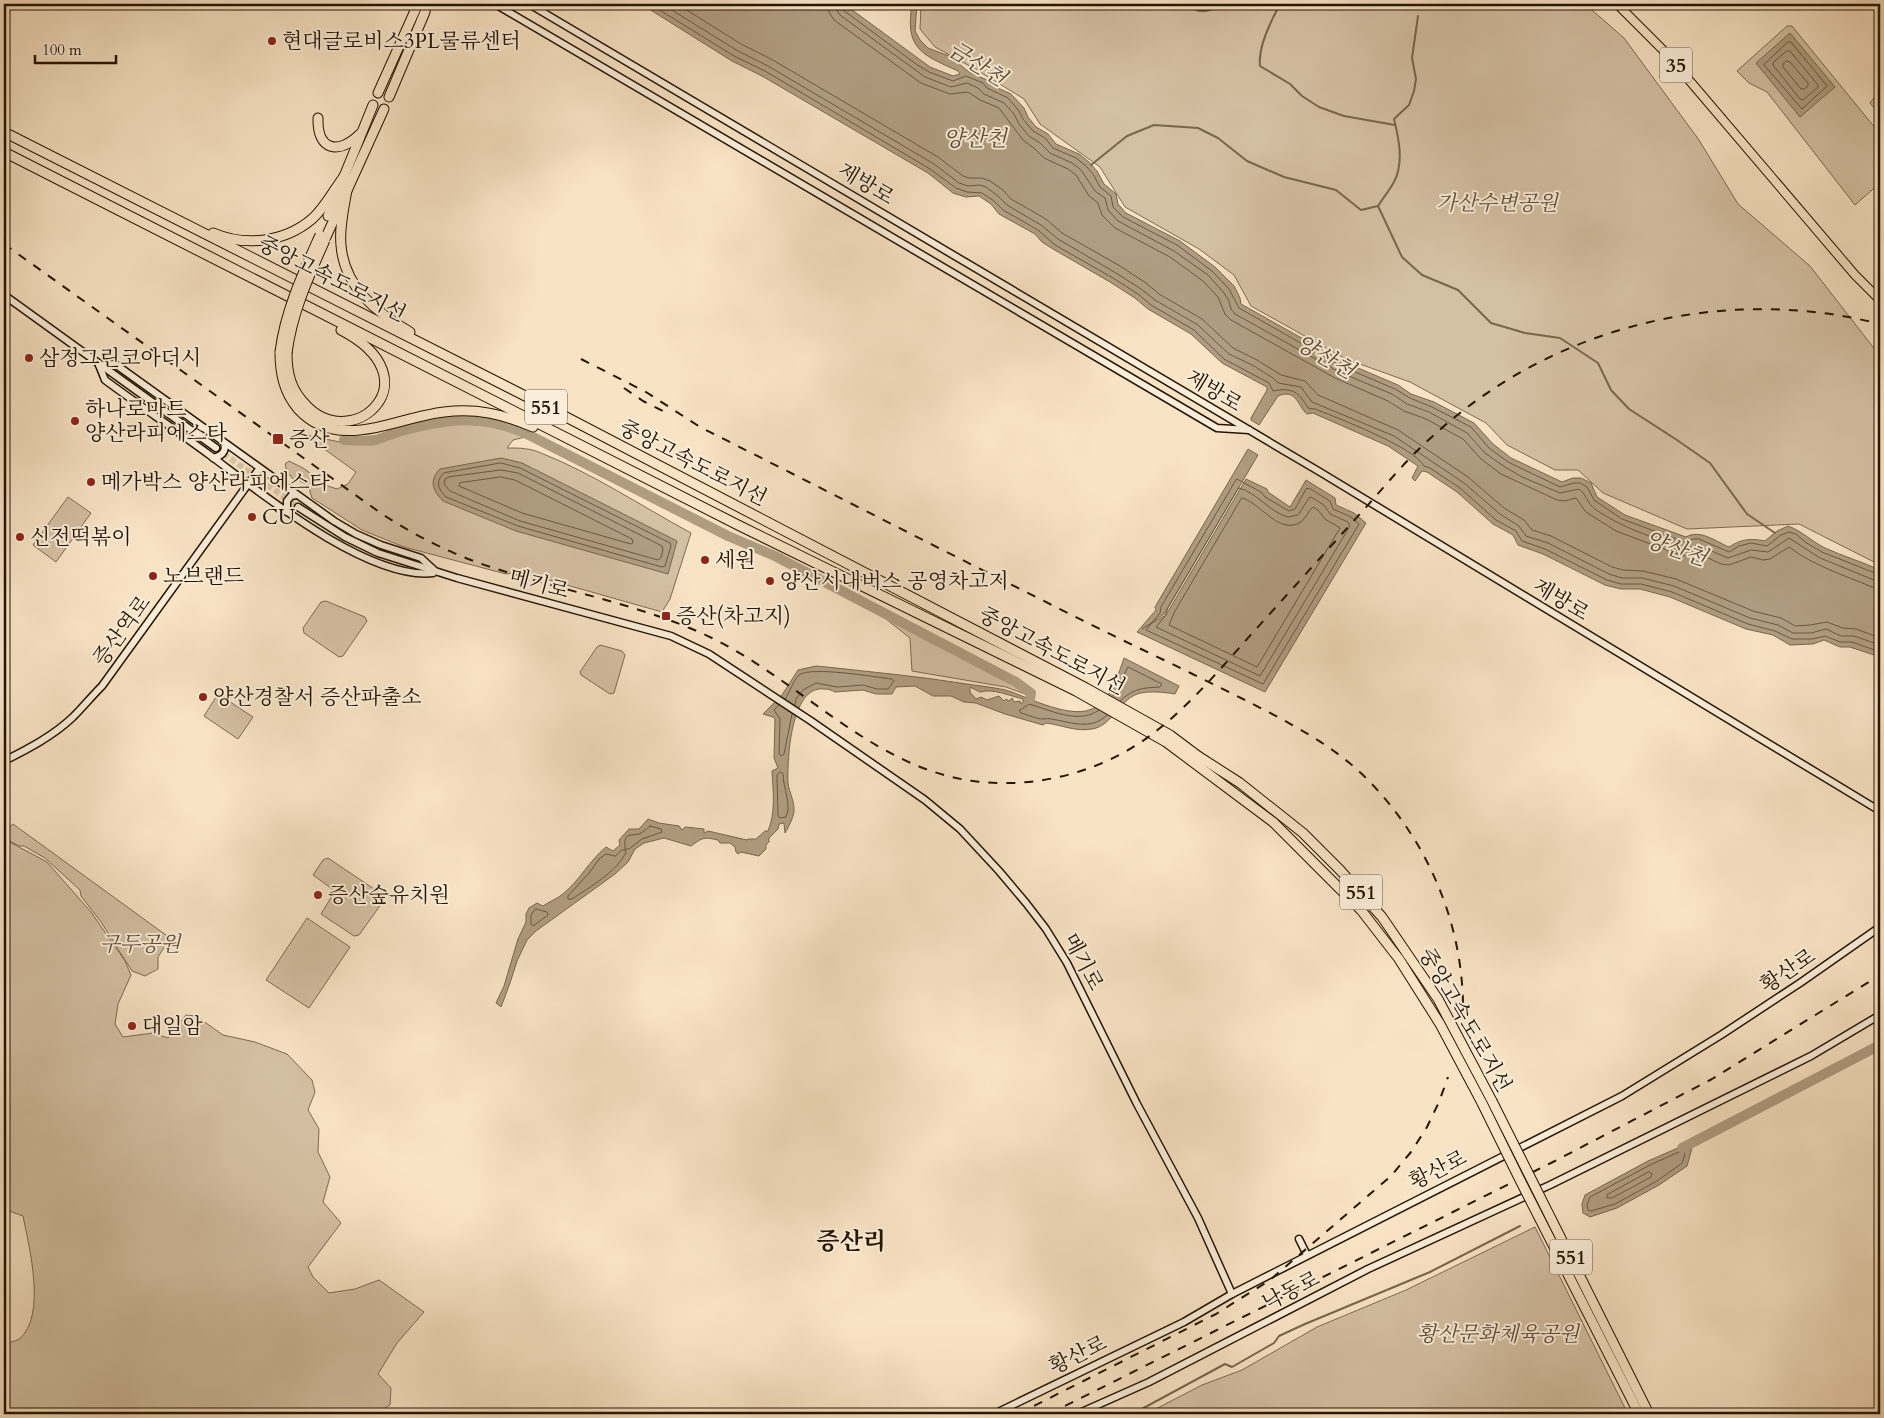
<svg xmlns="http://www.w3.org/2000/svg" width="1884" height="1418" viewBox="0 0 1884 1418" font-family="Cardo,'Noto Serif KR',serif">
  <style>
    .green { fill: #d4c0a3; stroke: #7c6a52 }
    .water { fill: #b09d81; stroke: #78664d; fill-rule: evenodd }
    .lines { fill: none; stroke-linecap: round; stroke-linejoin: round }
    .shore { stroke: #6a5840; stroke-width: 1 }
    .stream { stroke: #78664d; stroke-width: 2 }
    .river { stroke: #b09d81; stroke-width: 10 }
    .secondary-tunnel { stroke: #d8c4a7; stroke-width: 6; stroke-dasharray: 6 3; stroke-linecap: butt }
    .secondary-casing { stroke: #241400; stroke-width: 9 }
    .primary-casing { stroke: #241400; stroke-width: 10 }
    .highway-casing { stroke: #241400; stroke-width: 11 }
    .secondary { stroke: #faedd9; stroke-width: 6 }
    .primary { stroke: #f8e3c4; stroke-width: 8 }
    .highway { stroke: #f8e3c4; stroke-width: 9 }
    .rail { stroke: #241400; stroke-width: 2; stroke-dasharray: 9 9; stroke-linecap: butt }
    .highway-bridge-casing { stroke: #241400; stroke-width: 11; stroke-linecap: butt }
    .highway-bridge { stroke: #f8e3c4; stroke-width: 9 }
    .poi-dot { fill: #8f2418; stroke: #faedd9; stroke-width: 2 }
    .labels { text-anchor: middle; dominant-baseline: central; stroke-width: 4; stroke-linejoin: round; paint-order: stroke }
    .shield { fill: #faedd9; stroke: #645541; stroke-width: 1 }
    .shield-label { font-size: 20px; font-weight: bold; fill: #241400 }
    .poi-label { font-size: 21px; fill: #241400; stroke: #faedd9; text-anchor: start }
    .street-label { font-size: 21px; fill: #241400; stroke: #faedd9 }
    .park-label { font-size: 21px; font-style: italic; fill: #625039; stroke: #faedd9 }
    .water-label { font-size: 22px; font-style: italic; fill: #5c4b34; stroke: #faedd9 }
    .quarter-label { font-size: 24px; font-weight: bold; fill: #241400; stroke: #faedd9 }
  </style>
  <rect width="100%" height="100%" fill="#f8e3c4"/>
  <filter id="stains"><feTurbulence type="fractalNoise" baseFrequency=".004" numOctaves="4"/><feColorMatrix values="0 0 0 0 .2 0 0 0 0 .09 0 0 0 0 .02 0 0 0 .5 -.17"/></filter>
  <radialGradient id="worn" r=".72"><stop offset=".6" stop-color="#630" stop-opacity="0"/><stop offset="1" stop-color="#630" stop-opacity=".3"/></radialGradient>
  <!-- green -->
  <g class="green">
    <polygon points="923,4 1585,4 1624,38 1699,140 1738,204 1810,266 1880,356 1880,565 1799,524 1687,529 1603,493 1578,470 1555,470 1507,445 1486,423 1410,382 1346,359 1251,306 1234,275 1199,249 1125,207 1100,167 1040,124 1024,99 977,70 935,47 920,29 921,7"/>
    <polygon points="1787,26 1792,26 1880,134 1880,183 1855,205 1767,92 1749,83 1737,71"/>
    <polygon points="1880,90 1880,115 1870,103"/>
    <path d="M453 423 501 427 525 437 513 440 507 448C519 448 530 448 541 453 592 473 643 507 691 533L670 599 662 612 521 572 506 574 404 547 362 530 312 498 308 485 296 479 294 480 287 472 285 464 289 461 303 468 328 486 337 489 348 484 356 472 305 435 350 444 378 442 406 433Z"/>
    <polygon points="68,497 91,513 56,562 33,545"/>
    <polygon points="326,601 365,617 367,621 343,656 339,657 304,633 303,628 321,602"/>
    <polygon points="881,615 1016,684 1023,690 1025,694 1006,687 912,671 910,638"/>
    <polygon points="600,645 622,651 625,655 614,693 610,694 581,675 580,672 597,647"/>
    <polygon points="218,694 253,717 238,739 204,716"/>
    <polygon points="13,824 170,938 158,957 158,969 145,976 132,971 101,922 81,896 80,890 45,858 24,846 19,846 4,838 4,832"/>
    <path d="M4 839 47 862 91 912 125 961 131 975 118 1004 115 1024 123 1037 153 1033 168 1038 186 1015 196 1016 223 1035 255 1042 287 1054 312 1080 315 1092 308 1110 319 1129 318 1152 330 1177 323 1202 341 1223 308 1267 313 1277 329 1293 355 1289 379 1280 424 1312 397 1343 378 1374 391 1388 390 1405 375 1414H4V1344C8 1342 15 1342 19 1339 47 1317 29 1246 23 1216L4 1209Z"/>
    <polygon points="328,858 383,895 384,900 359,935 354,936 321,914 335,891 313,875 323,860"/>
    <polygon points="307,918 350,947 309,1008 266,980"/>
    <polygon points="1535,1227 1628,1414 1146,1414 1202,1385 1242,1370 1317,1327 1406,1290"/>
  </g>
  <!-- water -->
  <g class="water">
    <path d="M641 4H844L930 67 953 76 960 74 958 71C920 54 905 48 912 4H917L915 31 920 40 928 48 949 56 969 72 987 80 989 84 1011 94 1024 108 1028 117 1036 127 1048 134 1056 144 1079 154 1089 162 1097 171 1104 184 1116 194 1118 204 1126 213 1180 241 1215 267 1234 286 1240 298 1241 304 1344 362 1398 385 1411 394 1434 402 1474 423 1493 444 1511 458 1562 482 1573 478H1581L1591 483 1597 497 1625 515 1686 537C1700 529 1715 541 1729 547 1741 539 1751 538 1765 541L1777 531 1788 526C1802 531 1811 541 1825 548 1843 556 1862 562 1880 570V657L1850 647H1840L1824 640 1813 644 1790 645 1773 635 1746 629 1670 597 1640 589H1621L1605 585 1543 554 1518 545 1513 535 1493 524 1457 492 1427 472 1422 471 1415 481 1412 478 1418 466 1388 446 1313 413 1307 414C1298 407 1297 388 1278 396L1259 425 1251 420V418L1267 390V387L1222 363 1191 334 1148 309 1135 298 1110 282 1053 249 1042 242 1035 234 999 214 991 204 979 196 966 197 953 193 928 173 762 76 732 61Z"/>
    <polygon points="1790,33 1835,87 1800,117 1756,63"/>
    <polygon points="1248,449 1258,455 1164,614 1142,629 1166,615 1246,479 1267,489 1268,492 1290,507 1306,480 1335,498 1336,505 1354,513 1366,523 1265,692 1137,632 1156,610 1155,607"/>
    <path d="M501 458 522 463 677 541 668 574 516 531 443 501C432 490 429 480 440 469Z"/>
    <path d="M1124 658 1179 686 1175 694C1163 692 1151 691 1141 693 1120 697 1113 726 1092 729 1076 732 1062 725 1046 723L1043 725 1005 714 976 703 964 702 951 696H933L915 686 896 687 892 694H876L863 690 835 692C831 690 829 689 824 689 791 685 787 759 788 783 789 792 794 800 794 809 795 815 788 828 785 833L784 823 779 824 778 829 769 838V842L766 845V849L759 856 741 852 738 854 736 852 735 847 730 843H720L718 840C704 837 703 837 691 846L664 838 644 843 635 849 628 862 615 874 536 931 527 940 517 961 510 983 501 1007 496 1003 504 986 518 939 526 922V914L529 908 537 903 543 906C550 901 557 899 563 894 580 880 589 861 606 847L613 851 620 845 619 840 629 829H639L648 819 659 823 679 826 682 830 685 827 704 829V833L708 831 747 840 748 839H756L765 831H768C776 812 773 791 772 771L778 768 774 758 775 719 773 717 763 714 782 695 798 670 816 666 827 667C871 672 916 676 960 683 977 686 997 687 1012 692 1032 700 1069 717 1089 710 1110 704 1118 675 1124 658ZM970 687 980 692C993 688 1010 696 1023 699V702L1021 704 1020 701 1014 702 1012 698 1009 701 1006 699 1004 701 999 696 987 700 981 697 976 699 970 692Z"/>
    <polygon points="1694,1141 1687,1166 1659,1185 1617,1208 1590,1217 1583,1213 1582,1204 1585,1195 1648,1161"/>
  </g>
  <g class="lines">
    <!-- shore -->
    <g class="shore">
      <path d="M650 4 734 56 765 71 930 169 956 188 967 192 982 193 994 201 1003 210 1038 230 1055 245 1113 278 1138 294 1151 305 1194 330 1224 359 1269 383 1273 391C1292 387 1299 392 1308 408L1315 409C1338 418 1414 447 1424 466L1430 468 1460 488 1496 520 1516 531 1522 541 1545 549 1607 580 1621 584H1641L1672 592 1748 624 1775 631 1792 639H1812L1825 636 1840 642H1852L1880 652"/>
      <polyline points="662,4 738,51 768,66 934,164 959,183 968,186 980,185 986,187 998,196 1007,205 1041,225 1058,239 1116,273 1141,289 1155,300 1198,325 1229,354 1254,366 1273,378 1278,383 1301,387 1312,402 1394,436 1464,483 1500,514 1519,526 1526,536 1548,543 1609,574 1622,578 1642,578 1674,586 1750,618 1778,625 1793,633 1811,633 1826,629 1841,636 1854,636 1880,645"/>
      <polyline points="677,4 741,44 771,59 938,157 963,176 969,178 982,178 990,181 1003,190 1011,199 1046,219 1062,233 1120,266 1146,283 1159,294 1202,319 1233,348 1257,360 1281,375 1305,381 1318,395 1398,430 1468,477 1504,508 1524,520 1532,530 1551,536 1612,567 1623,570 1643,571 1676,579 1753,611 1781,618 1795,626 1810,625 1827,622 1843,628 1856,629 1880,638"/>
      <path d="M827 4 829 12 834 20 921 83 950 94 968 92 980 100 999 108 1023 140 1035 149 1044 158 1068 169 1076 175 1089 196 1098 203 1102 215 1115 228 1170 257 1203 281 1218 297 1225 314 1231 320 1335 378 1388 401 1404 411 1426 419 1463 439 1481 459 1501 474 1557 500 1565 501 1576 498 1586 512 1616 531 1680 555 1688 556 1697 553 1721 564 1729 565 1751 557 1763 560 1770 559 1789 547C1814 566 1844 575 1872 587L1880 588"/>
      <path d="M835 4 836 9 840 15 925 77 951 87 967 83 978 88 984 94 1004 103 1014 114 1019 124 1029 136 1040 143 1050 153 1072 163 1081 170 1095 191 1105 198 1108 210 1118 221 1174 251 1208 275 1224 293 1229 301 1231 309 1235 314 1339 372 1392 394 1407 404 1429 412 1467 433 1485 453 1505 467 1522 477 1560 493 1579 489C1586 494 1587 503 1596 510 1623 528 1652 537 1682 548H1688L1697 545 1728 558 1751 550 1768 552 1789 538 1820 558 1874 580 1880 581"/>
      <polyline points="841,4 843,10 916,64 929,72 953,81 966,76 983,83 987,88 1008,98 1019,111 1023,119 1033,131 1045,138 1053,148 1076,158 1085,165 1093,174 1100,187 1111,196 1113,207 1123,217 1177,245 1212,271 1229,289 1239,308 1341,366 1395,389 1410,398 1432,407 1471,427 1489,448 1508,462 1560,487 1574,483 1580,483 1587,487 1594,500 1622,519 1684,542 1694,539 1699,539 1729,552 1739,546 1751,543 1767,546 1781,535 1789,532 1796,534 1805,542 1822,552 1880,575"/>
      <polygon points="1788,42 1791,42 1827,86 1802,109 1764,65"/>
      <polygon points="1787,51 1790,51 1818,85 1818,87 1803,100 1800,99 1773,65 1773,63"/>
      <polygon points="1787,61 1790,62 1808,83 1808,86 1804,89 1801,89 1783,67 1783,64"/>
      <path d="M501 463 520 468 670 543 671 546 665 566 662 567 518 526 446 497C438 489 435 481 444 473Z"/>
      <polygon points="501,470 518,473 662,546 663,549 661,558 658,560 520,521 450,491 444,484 445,479 449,477"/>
      <polygon points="501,477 515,480 632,539 633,543 631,544 522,513 459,486 460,483"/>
      <polygon points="1237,479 1261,492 1265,497 1289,511 1295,509 1306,489 1309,488 1330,501 1333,509 1351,517 1359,524 1263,684 1146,630 1160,613 1161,607"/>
      <path d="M1239 488C1258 493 1269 512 1288 517L1298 515 1309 498 1311 497 1324 505 1330 514 1348 522 1350 526 1260 676 1156 627 1165 616 1168 608Z"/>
      <path d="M1242 498C1260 502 1279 536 1301 522 1306 518 1308 511 1313 507L1318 510 1325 519 1340 528 1257 667 1169 625 1175 611Z"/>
      <path d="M1113 696 1128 667 1162 684 1160 687C1143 688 1134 688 1120 701"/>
      <path d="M785 699C790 692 793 681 799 675 811 666 875 677 892 679L894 681 888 689H877L863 685 837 687 816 683 803 690 796 699 795 705"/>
      <polyline points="779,705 774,710 780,719 779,754 781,756 784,754 792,714"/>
      <path d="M1099 710C1079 725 1050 710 1029 704L1019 711 1021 713C1028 715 1037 719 1043 719 1046 719 1049 718 1051 719 1071 722 1091 731 1107 715"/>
      <path d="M781 772 783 774C783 788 792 805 786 817L780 818 778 816 777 775Z"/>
      <path d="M650 826 661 829 662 832 642 839 629 849H625C624 833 627 836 639 834 643 833 647 828 650 826Z"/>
      <path d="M622 850H625L626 852C617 872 590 887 572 899H568V896L590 872 599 859 606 854 615 856Z"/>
      <polygon points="536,909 547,912 548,915 533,926 531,924 531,915"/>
      <polygon points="1682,1151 1685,1154 1682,1163 1657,1181 1615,1204 1591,1211 1588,1210 1587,1205 1590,1197 1650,1165"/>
      <polygon points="1649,1172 1652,1174 1651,1177 1612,1198 1607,1198 1607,1195"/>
    </g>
    <!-- stream -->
    <g class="stream">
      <path d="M1181 4C1199 13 1207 14 1224 4"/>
      <path d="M1268 4 1277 10C1269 25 1258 49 1260 66L1290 84 1302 96 1319 107 1344 116 1395 125"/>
      <path d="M1418 16 1412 58 1416 79 1414 91 1409 105 1394 119C1399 139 1404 163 1394 182 1389 191 1383 198 1378 206L1402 257 1422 275 1458 290 1491 323 1525 333 1560 338 1598 363 1611 390 1629 409 1677 440 1710 463 1747 514 1775 533"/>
      <polyline points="1091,165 1127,136 1154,125 1198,128 1218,138 1247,161 1284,177 1336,190 1361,210 1378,206"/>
      <polyline points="1126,1414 1138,1411 1225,1364 1232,1367 1274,1343 1279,1336 1305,1324 1430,1272 1520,1226"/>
    </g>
    <!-- river -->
    <g class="river">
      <path d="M344 440C354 440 366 442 375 440 384 438 392 433 401 431 448 419 479 414 525 433L728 536 775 556 1016 682 1031 693 1030 699"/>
      <polyline points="1682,1148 1880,1045"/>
    </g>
    <!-- secondary-tunnel -->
    <polyline class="secondary-tunnel" points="216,448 298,507"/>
    <defs>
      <g id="secondary">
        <polyline points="495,4 1217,428 1249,430"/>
        <polyline points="529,4 1320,472 1880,811"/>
        <polyline points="4,295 216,448"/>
        <path d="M99 365 105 380C140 406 176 430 211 456 262 494 368 580 433 573"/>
        <polyline points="99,365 115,364 334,521 356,534 381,545 421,558 434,570"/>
        <path d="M213 458C221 456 227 452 224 443"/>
        <polyline points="298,507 345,537 378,553 457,578 671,636 709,654 811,721 925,800 960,829 999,871 1026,903 1046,929 1067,963 1137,1104 1198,1218 1232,1294"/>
        <polyline points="287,512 287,501 291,496 296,495"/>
        <path d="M4 761C28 749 53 736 73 717 83 707 92 696 102 686L259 469"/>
        <polyline points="1299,1239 1307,1255"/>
        <polyline points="994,1414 1184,1322 1232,1294 1622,1096 1721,1035 1800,983 1880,927"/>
        <polyline points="1077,1414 1149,1382 1368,1269 1550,1185 1811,1056 1880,1015"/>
      </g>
      <polyline id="primary" points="1617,4 1666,53 1855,275 1880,300"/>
      <g id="highway">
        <polyline points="378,93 418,4"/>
        <polyline points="389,97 425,12 426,4"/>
        <path d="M318 118C317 151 339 155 360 134"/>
        <polyline points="4,132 545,406 1086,688 1170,735 1198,756 1240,783 1303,833 1340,870 1382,917 1438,999 1492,1101"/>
        <polyline points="4,152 738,525 1076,691 1166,742 1273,822 1361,910 1399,959 1440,1024 1482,1103"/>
        <path d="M348 184C345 204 339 225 341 245 344 287 377 313 410 332"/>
        <polyline points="328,216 373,105"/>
        <path d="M213 233C246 247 285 242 312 219 324 209 335 188 345 175"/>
        <polyline points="326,237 384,109"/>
        <path d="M280 352C280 374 284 392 298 409 338 453 397 417 444 412 477 408 502 414 533 427"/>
        <path d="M287 353C287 374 291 390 306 405 353 455 436 379 341 330"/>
      </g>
    </defs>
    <!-- secondary casing -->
    <use href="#secondary" class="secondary-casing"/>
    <!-- primary casing -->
    <use href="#primary" class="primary-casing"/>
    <!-- highway casing -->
    <use href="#highway" class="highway-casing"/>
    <!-- secondary -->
    <use href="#secondary" class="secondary"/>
    <!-- primary -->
    <use href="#primary" class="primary"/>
    <!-- highway -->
    <use href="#highway" class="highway"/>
    <!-- rail -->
    <g class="rail">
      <path d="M4 244 382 514C416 536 453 555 491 567 560 590 633 603 699 632 794 673 868 767 973 781 1039 790 1109 770 1160 728 1196 699 1226 662 1257 628 1294 587 1331 546 1368 505 1389 481 1410 456 1434 435 1553 326 1724 284 1880 324"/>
      <path d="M581 359 646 392 700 427C839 497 977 568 1116 637 1158 657 1201 678 1243 699 1286 721 1332 744 1366 778 1426 838 1462 920 1463 1005"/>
      <polyline points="624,388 643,401 665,412"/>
      <polyline points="1018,1414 1216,1314 1270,1280 1391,1176 1411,1152 1427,1127 1439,1102 1448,1077"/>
      <polyline points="1049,1414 1553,1162 1712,1079 1880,975"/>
    </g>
    <defs>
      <g id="highway-bridge">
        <path d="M280 352C285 311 303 273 320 235"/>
        <path d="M287 353C292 313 309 276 325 240"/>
        <polyline points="1492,1101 1649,1414"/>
        <polyline points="1482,1103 1519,1178 1639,1414"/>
      </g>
    </defs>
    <!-- highway-bridge casing -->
    <use href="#highway-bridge" class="highway-bridge-casing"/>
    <!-- highway-bridge -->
    <use href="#highway-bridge" class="highway-bridge"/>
  </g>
  <!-- markers -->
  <g class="poi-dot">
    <circle cx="272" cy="41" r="5"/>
    <circle cx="29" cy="358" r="5"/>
    <circle cx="75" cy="421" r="5"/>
    <rect x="272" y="433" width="12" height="12" rx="2.5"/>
    <circle cx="91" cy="482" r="5"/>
    <circle cx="252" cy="517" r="5"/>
    <circle cx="20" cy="537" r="5"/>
    <circle cx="705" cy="560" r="5"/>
    <circle cx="153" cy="576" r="5"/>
    <circle cx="770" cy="581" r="5"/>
    <rect x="661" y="611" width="10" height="10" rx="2.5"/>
    <circle cx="203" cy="697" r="5"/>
    <circle cx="318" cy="895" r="5"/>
    <circle cx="132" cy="1026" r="5"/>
  </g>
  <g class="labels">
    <!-- shield labels -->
    <g class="shield">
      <rect x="1660" y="47.5" width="32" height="35" rx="4"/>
      <rect x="525" y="389.5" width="42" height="35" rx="4"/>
      <rect x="1340" y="874.5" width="42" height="35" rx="4"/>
      <rect x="1550" y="1239.5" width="42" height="35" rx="4"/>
    </g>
    <g class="shield-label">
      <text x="1676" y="65">35</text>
      <text x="546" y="407">551</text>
      <text x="1361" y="892">551</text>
      <text x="1571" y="1257">551</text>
    </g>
    <!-- poi labels -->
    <g class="poi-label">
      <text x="282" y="41">현대글로비스3PL물류센터</text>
      <text x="39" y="358">삼정그린코아더시</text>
      <text x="85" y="409">하나로마트<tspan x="85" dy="24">양산라피에스타</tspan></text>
      <text x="289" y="439">증산</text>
      <text x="101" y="482">메가박스 양산라피에스타</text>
      <text x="262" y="517">CU</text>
      <text x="30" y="537">신전떡볶이</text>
      <text x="715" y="560">세원</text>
      <text x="163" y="576">노브랜드</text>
      <text x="780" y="581">양산시내버스 공영차고지</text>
      <text x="676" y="616">증산(차고지)</text>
      <text x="213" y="697">양산경찰서 증산파출소</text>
      <text x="328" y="895">증산숲유치원</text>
      <text x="142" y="1026">대일암</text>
    </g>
    <!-- street labels -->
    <g class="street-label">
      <text transform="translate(866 184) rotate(31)">제방로</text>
      <text transform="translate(332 279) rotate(27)">중앙고속도로지선</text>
      <text transform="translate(1214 391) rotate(31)">제방로</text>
      <text transform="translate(693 463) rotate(27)">중앙고속도로지선</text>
      <text transform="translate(539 584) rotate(15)">메기로</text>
      <text transform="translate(1561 600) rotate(31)">제방로</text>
      <text transform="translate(122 631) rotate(-54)">증산역로</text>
      <text transform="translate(1052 651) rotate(28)">중앙고속도로지선</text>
      <text transform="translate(1083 962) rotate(62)">메기로</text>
      <text transform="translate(1788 971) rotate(-34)">황산로</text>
      <text transform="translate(1465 1020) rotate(60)">중앙고속도로지선</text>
      <text transform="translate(1438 1170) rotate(-27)">황산로</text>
      <text transform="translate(1291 1291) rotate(-27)">낙동로</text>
      <text transform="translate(1078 1355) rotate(-26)">황산로</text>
    </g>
    <!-- park labels -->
    <g class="park-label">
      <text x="1497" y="203">가산수변공원</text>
      <text x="140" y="944">구두공원</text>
      <text x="1498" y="1334">황산문화체육공원</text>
    </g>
    <!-- water labels -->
    <g class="water-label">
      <text transform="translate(977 64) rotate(32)">금산천</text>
      <text x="975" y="139">양산천</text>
      <text transform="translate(1325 357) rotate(30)">양산천</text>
      <text transform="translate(1676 549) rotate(19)">양산천</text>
    </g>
    <!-- quarter labels -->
    <g class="quarter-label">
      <text x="851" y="1241">증산리</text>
    </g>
  </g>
  <!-- margin -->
  <rect width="1884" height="1418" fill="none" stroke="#f8e3c4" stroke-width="20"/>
  <rect x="5" y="5" width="1874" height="1408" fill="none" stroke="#241400" stroke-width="2.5"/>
  <rect x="10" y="10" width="1864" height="1398" fill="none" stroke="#241400"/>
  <!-- scale -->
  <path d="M35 55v8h81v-8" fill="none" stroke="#241400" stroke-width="2.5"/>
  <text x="42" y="55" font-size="15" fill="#241400" stroke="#faedd9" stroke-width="4" paint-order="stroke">100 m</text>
  <rect width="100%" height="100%" filter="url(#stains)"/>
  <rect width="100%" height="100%" fill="url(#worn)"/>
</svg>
